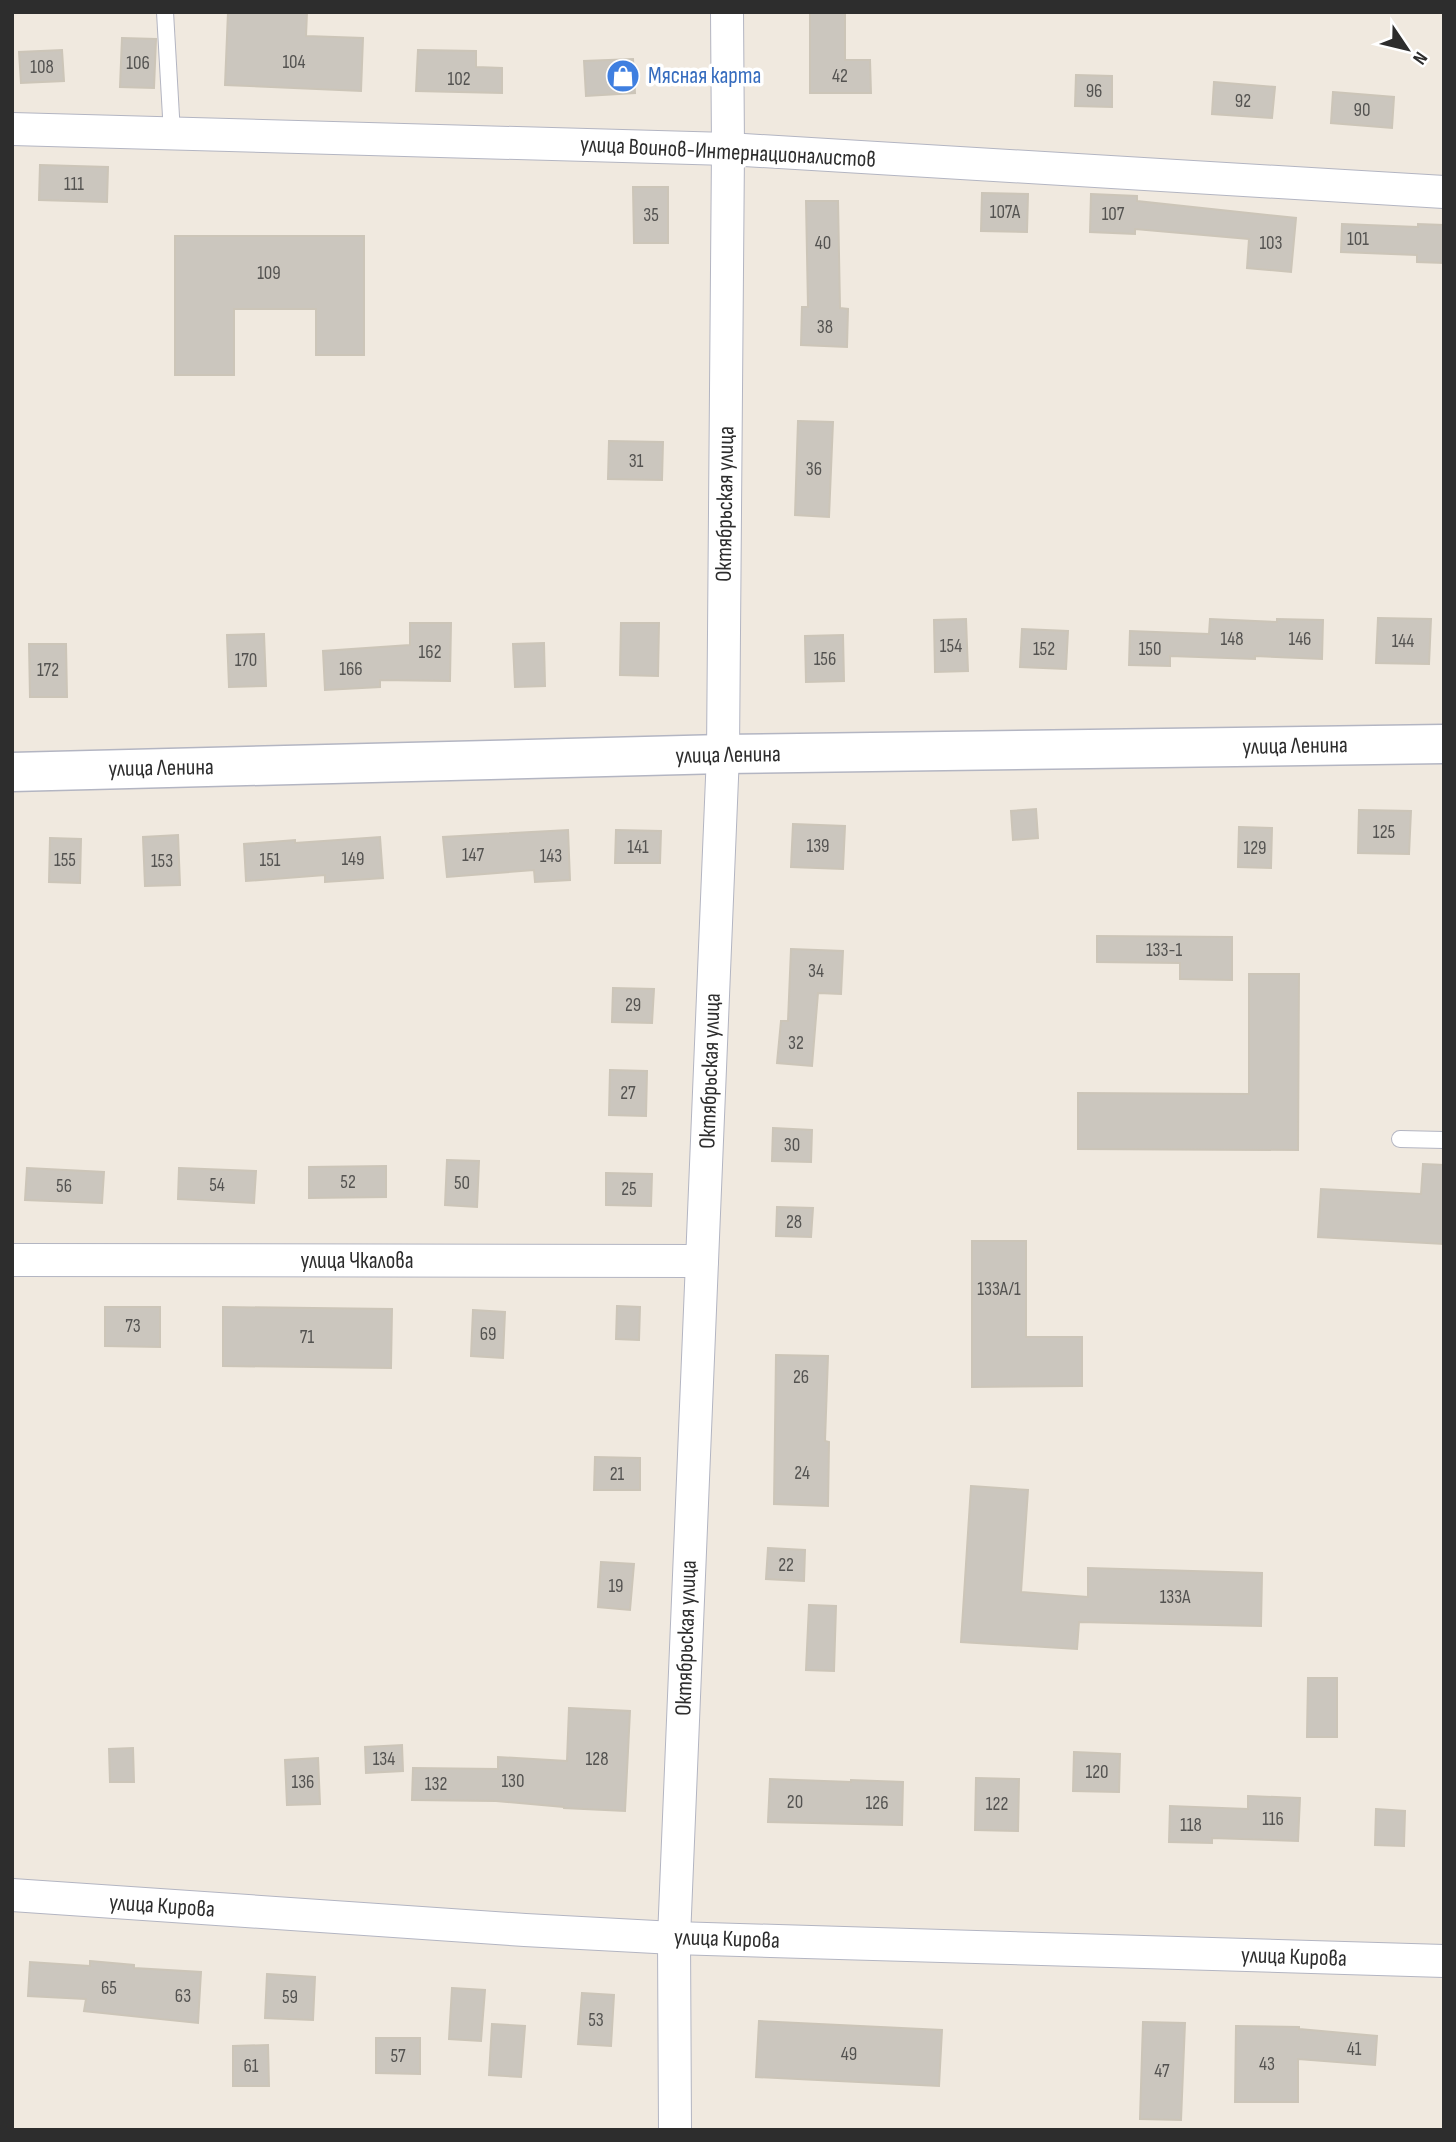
<svg xmlns="http://www.w3.org/2000/svg" width="1456" height="2142" viewBox="0 0 1456 2142" font-family="'Sofia Sans Condensed',sans-serif">
  <style>
    .building { fill: #cbc6be; stroke: #ccc5b8; stroke-width: 2 }
    .lines { fill: none; stroke-linecap: round; stroke-linejoin: round }
    .lane-casing { stroke: #b3b5c2; stroke-width: 18 }
    .street-casing { stroke: #b3b5c2; stroke-width: 34 }
    .secondary-casing { stroke: #b3b5c2; stroke-width: 41 }
    .lane { stroke: #fff; stroke-width: 16 }
    .street { stroke: #fff; stroke-width: 32 }
    .secondary { stroke: #fff; stroke-width: 38 }
    .labels { text-anchor: middle; dominant-baseline: central; stroke-width: 7; stroke-linejoin: round; paint-order: stroke }
    .number-label { font-size: 19px; fill: #545351 }
    .shop-label { font-size: 23px; fill: #366cbe; stroke: #fff; text-anchor: start }
    .street-label { font-size: 23px; fill: #2d2d2d; stroke: #fff }
  </style>
  <rect width="100%" height="100%" fill="#f0e9df"/>
  <!-- building -->
  <g class="building">
    <polygon points="228,12 307,12 306,36 363,38 361,91 225,85"/>
    <polygon points="810,12 845,12 845,60 870,60 871,93 810,93"/>
    <polygon points="122,38 156,39 154,88 120,87"/>
    <polygon points="62,50 64,81 21,83 19,52"/>
    <polygon points="418,50 476,51 476,67 502,68 502,93 416,91"/>
    <polygon points="633,59 635,93 586,96 584,61"/>
    <polygon points="1076,75 1112,76 1112,107 1075,106"/>
    <polygon points="1214,82 1275,87 1272,118 1212,114"/>
    <polygon points="1333,92 1394,97 1392,128 1331,123"/>
    <polygon points="40,165 108,167 107,202 39,200"/>
    <polygon points="633,187 668,187 668,243 634,243"/>
    <polygon points="982,193 1028,194 1027,232 981,231"/>
    <polygon points="1091,194 1137,196 1137,201 1296,218 1291,272 1247,268 1249,239 1135,229 1135,234 1090,232"/>
    <polygon points="806,201 838,201 840,308 848,309 847,347 801,345 802,307 808,307"/>
    <polygon points="1342,224 1418,227 1418,224 1444,225 1444,263 1417,262 1417,255 1341,252"/>
    <polygon points="175,236 364,236 364,355 316,355 316,309 234,309 234,375 175,375"/>
    <polygon points="798,421 833,422 829,517 795,515"/>
    <polygon points="609,441 663,442 662,480 608,479"/>
    <polygon points="1378,618 1431,619 1429,664 1376,663"/>
    <polygon points="966,619 968,671 935,672 934,620"/>
    <polygon points="1210,619 1277,622 1277,619 1323,620 1322,659 1255,656 1255,659 1170,656 1170,666 1129,665 1130,631 1209,634"/>
    <polygon points="410,623 451,623 450,681 380,680 380,687 325,690 323,651 410,645"/>
    <polygon points="621,623 659,623 658,676 620,675"/>
    <polygon points="1022,629 1068,631 1066,669 1020,667"/>
    <polygon points="264,634 266,686 229,687 227,635"/>
    <polygon points="843,635 844,681 806,682 805,636"/>
    <polygon points="544,643 545,686 515,687 513,644"/>
    <polygon points="29,644 66,644 67,697 30,697"/>
    <polygon points="1036,809 1038,838 1013,840 1011,811"/>
    <polygon points="1359,810 1411,811 1409,854 1358,853"/>
    <polygon points="793,824 845,826 843,869 791,867"/>
    <polygon points="1239,827 1272,828 1271,868 1238,867"/>
    <polygon points="568,830 570,880 535,882 534,870 447,877 443,837"/>
    <polygon points="616,830 661,831 660,863 615,863"/>
    <polygon points="178,835 180,885 145,886 143,837"/>
    <polygon points="380,837 383,878 325,882 325,875 246,881 244,844 295,840 295,843"/>
    <polygon points="50,838 81,839 80,883 49,882"/>
    <polygon points="1097,936 1232,937 1232,980 1180,979 1180,963 1097,962"/>
    <polygon points="791,949 843,951 841,994 818,993 812,1066 777,1063 781,1021 788,1021"/>
    <polygon points="1249,974 1299,974 1298,1150 1078,1149 1078,1093 1249,1094"/>
    <polygon points="613,988 654,989 652,1023 612,1022"/>
    <polygon points="610,1070 647,1071 646,1116 609,1115"/>
    <polygon points="773,1128 812,1130 811,1162 772,1161"/>
    <polygon points="447,1160 479,1161 477,1207 445,1205"/>
    <polygon points="1423,1164 1444,1165 1444,1244 1318,1237 1321,1189 1421,1194"/>
    <polygon points="386,1166 386,1197 309,1198 309,1167"/>
    <polygon points="27,1168 104,1172 102,1203 25,1200"/>
    <polygon points="179,1168 256,1171 254,1203 178,1199"/>
    <polygon points="606,1173 652,1174 651,1206 606,1205"/>
    <polygon points="777,1207 813,1208 811,1237 776,1236"/>
    <polygon points="972,1241 1026,1241 1026,1337 1082,1337 1082,1386 972,1387"/>
    <polygon points="617,1306 640,1307 639,1340 616,1339"/>
    <polygon points="105,1307 160,1307 160,1347 105,1346"/>
    <polygon points="223,1307 392,1309 391,1368 223,1366"/>
    <polygon points="473,1310 505,1312 503,1358 471,1356"/>
    <polygon points="776,1355 828,1356 825,1441 829,1442 828,1506 774,1504"/>
    <polygon points="595,1457 640,1458 640,1490 594,1490"/>
    <polygon points="971,1486 1028,1490 1021,1592 1088,1597 1088,1568 1262,1573 1261,1626 1079,1622 1077,1649 961,1642"/>
    <polygon points="768,1548 805,1550 804,1581 766,1579"/>
    <polygon points="601,1562 634,1564 630,1610 598,1607"/>
    <polygon points="809,1605 836,1606 834,1671 806,1670"/>
    <polygon points="1308,1678 1337,1678 1337,1737 1307,1737"/>
    <polygon points="569,1708 630,1711 625,1811 564,1808 564,1807 496,1801 412,1800 413,1768 498,1769 498,1757 567,1761"/>
    <polygon points="402,1745 403,1771 366,1773 365,1747"/>
    <polygon points="133,1748 134,1782 110,1782 109,1749"/>
    <polygon points="1074,1752 1120,1754 1119,1792 1073,1791"/>
    <polygon points="318,1758 320,1804 287,1805 285,1760"/>
    <polygon points="976,1778 1019,1779 1018,1831 975,1830"/>
    <polygon points="770,1779 851,1782 851,1780 903,1782 902,1825 768,1822"/>
    <polygon points="1248,1796 1300,1798 1298,1841 1212,1838 1212,1843 1169,1842 1170,1806 1248,1809"/>
    <polygon points="1376,1809 1405,1811 1404,1846 1375,1845"/>
    <polygon points="90,1961 134,1965 134,1968 201,1972 198,2023 84,2011 86,1999 28,1996 30,1962 90,1966"/>
    <polygon points="267,1974 315,1977 313,2020 265,2018"/>
    <polygon points="452,1988 485,1990 481,2041 449,2039"/>
    <polygon points="582,1993 614,1995 611,2046 578,2044"/>
    <polygon points="759,2021 942,2030 939,2086 756,2077"/>
    <polygon points="1143,2022 1185,2023 1181,2120 1140,2119"/>
    <polygon points="492,2024 525,2026 521,2077 489,2075"/>
    <polygon points="1236,2026 1299,2027 1299,2029 1377,2036 1375,2065 1298,2059 1298,2102 1235,2102"/>
    <polygon points="376,2038 420,2038 420,2074 376,2073"/>
    <polygon points="268,2045 269,2086 233,2086 233,2046"/>
  </g>
  <g class="lines">
    <defs>
      <g id="lane">
        <polyline points="165,12 172,134"/>
        <polyline points="1400,1139 1444,1140"/>
      </g>
      <g id="street">
        <polyline points="12,129 728,149 1444,192"/>
        <polyline points="12,1260 702,1261"/>
        <polyline points="12,1895 525,1930 674,1938 1444,1961"/>
        <polyline points="675,2130 674,1938 723,754 728,149 727,12"/>
      </g>
      <polyline id="secondary" points="12,772 723,754 1444,744"/>
    </defs>
    <!-- lane casing -->
    <use href="#lane" class="lane-casing"/>
    <!-- street casing -->
    <use href="#street" class="street-casing"/>
    <!-- secondary casing -->
    <use href="#secondary" class="secondary-casing"/>
    <!-- lane -->
    <use href="#lane" class="lane"/>
    <!-- street -->
    <use href="#street" class="street"/>
    <!-- secondary -->
    <use href="#secondary" class="secondary"/>
  </g>
  <!-- icons -->
  <defs>
    <symbol id="shop-disc" viewBox="-11 -11 22 22"><circle r="9.5" fill="#3f7fe0" stroke="#fff"/><path d="M-5-2.5h2.3a2.7 3.5 0 0 1 5.4 0H5L5.5 6h-11ZM-1.5-2.5h3a1.5 2.3 0 0 0-3 0Z" fill="#fff"/></symbol>
  </defs>
  <g fill-rule="evenodd">
    <use href="#shop-disc" x="604" y="57" width="38" height="38"/>
  </g>
  <g class="labels">
    <!-- number labels -->
    <g class="number-label">
      <text x="294" y="62">104</text>
      <text x="138" y="63">106</text>
      <text x="42" y="67">108</text>
      <text x="840" y="76">42</text>
      <text x="459" y="79">102</text>
      <text x="1094" y="91">96</text>
      <text x="1243" y="101">92</text>
      <text x="1362" y="110">90</text>
      <text x="74" y="184">111</text>
      <text x="1005" y="212">107А</text>
      <text x="1113" y="214">107</text>
      <text x="651" y="215">35</text>
      <text x="1358" y="239">101</text>
      <text x="823" y="243">40</text>
      <text x="1271" y="243">103</text>
      <text x="269" y="273">109</text>
      <text x="825" y="327">38</text>
      <text x="636" y="461">31</text>
      <text x="814" y="469">36</text>
      <text x="1232" y="639">148</text>
      <text x="1300" y="639">146</text>
      <text x="1403" y="641">144</text>
      <text x="951" y="646">154</text>
      <text x="1044" y="649">152</text>
      <text x="1150" y="649">150</text>
      <text x="430" y="652">162</text>
      <text x="825" y="659">156</text>
      <text x="246" y="660">170</text>
      <text x="351" y="669">166</text>
      <text x="48" y="670">172</text>
      <text x="1384" y="832">125</text>
      <text x="818" y="846">139</text>
      <text x="638" y="847">141</text>
      <text x="1255" y="848">129</text>
      <text x="473" y="855">147</text>
      <text x="551" y="856">143</text>
      <text x="353" y="859">149</text>
      <text x="65" y="860">155</text>
      <text x="270" y="860">151</text>
      <text x="162" y="861">153</text>
      <text x="1164" y="950">133-1</text>
      <text x="816" y="971">34</text>
      <text x="633" y="1005">29</text>
      <text x="796" y="1043">32</text>
      <text x="628" y="1093">27</text>
      <text x="792" y="1145">30</text>
      <text x="348" y="1182">52</text>
      <text x="462" y="1183">50</text>
      <text x="217" y="1185">54</text>
      <text x="64" y="1186">56</text>
      <text x="629" y="1189">25</text>
      <text x="794" y="1222">28</text>
      <text x="999" y="1289">133А/1</text>
      <text x="133" y="1326">73</text>
      <text x="488" y="1334">69</text>
      <text x="307" y="1337">71</text>
      <text x="801" y="1377">26</text>
      <text x="802" y="1473">24</text>
      <text x="617" y="1474">21</text>
      <text x="786" y="1565">22</text>
      <text x="616" y="1586">19</text>
      <text x="1175" y="1597">133А</text>
      <text x="384" y="1759">134</text>
      <text x="597" y="1759">128</text>
      <text x="1097" y="1772">120</text>
      <text x="513" y="1781">130</text>
      <text x="303" y="1782">136</text>
      <text x="436" y="1784">132</text>
      <text x="795" y="1802">20</text>
      <text x="877" y="1803">126</text>
      <text x="997" y="1804">122</text>
      <text x="1273" y="1819">116</text>
      <text x="1191" y="1825">118</text>
      <text x="109" y="1988">65</text>
      <text x="183" y="1996">63</text>
      <text x="290" y="1997">59</text>
      <text x="596" y="2020">53</text>
      <text x="1354" y="2049">41</text>
      <text x="849" y="2054">49</text>
      <text x="398" y="2056">57</text>
      <text x="1267" y="2064">43</text>
      <text x="251" y="2066">61</text>
      <text x="1162" y="2071">47</text>
    </g>
    <!-- shop labels -->
    <g class="shop-label">
      <text x="648" y="76">Мясная карта</text>
    </g>
    <!-- street labels -->
    <g class="street-label">
      <text transform="translate(728 152) rotate(3)">улица Воинов-Интернационалистов</text>
      <text transform="translate(725 504) rotate(-89)">Октябрьская улица</text>
      <text transform="translate(1295 746) rotate(-1)">улица Ленина</text>
      <text transform="translate(728 755) rotate(-1)">улица Ленина</text>
      <text transform="translate(161 768) rotate(-1)">улица Ленина</text>
      <text transform="translate(710 1071) rotate(-88)">Октябрьская улица</text>
      <text x="357" y="1261">улица Чкалова</text>
      <text transform="translate(686 1638) rotate(-88)">Октябрьская улица</text>
      <text transform="translate(162 1906) rotate(4)">улица Кирова</text>
      <text transform="translate(727 1939) rotate(2)">улица Кирова</text>
      <text transform="translate(1294 1957) rotate(2)">улица Кирова</text>
    </g>
  </g>
  <!-- border -->
  <rect width="1456" height="2142" fill="none" stroke="#2d2d2d" stroke-width="28"/>
  <!-- north arrow -->
  <g transform="translate(1407 49) rotate(125)" stroke="#ffffff" stroke-width="5" paint-order="stroke">
  <path d="M0-5L12 26L0 18L-12 26Z" fill="#2d2d2d"/>
  <text y="-10" font-size="19" font-weight="bold" text-anchor="middle" fill="#2d2d2d">N</text>
  </g>
</svg>
